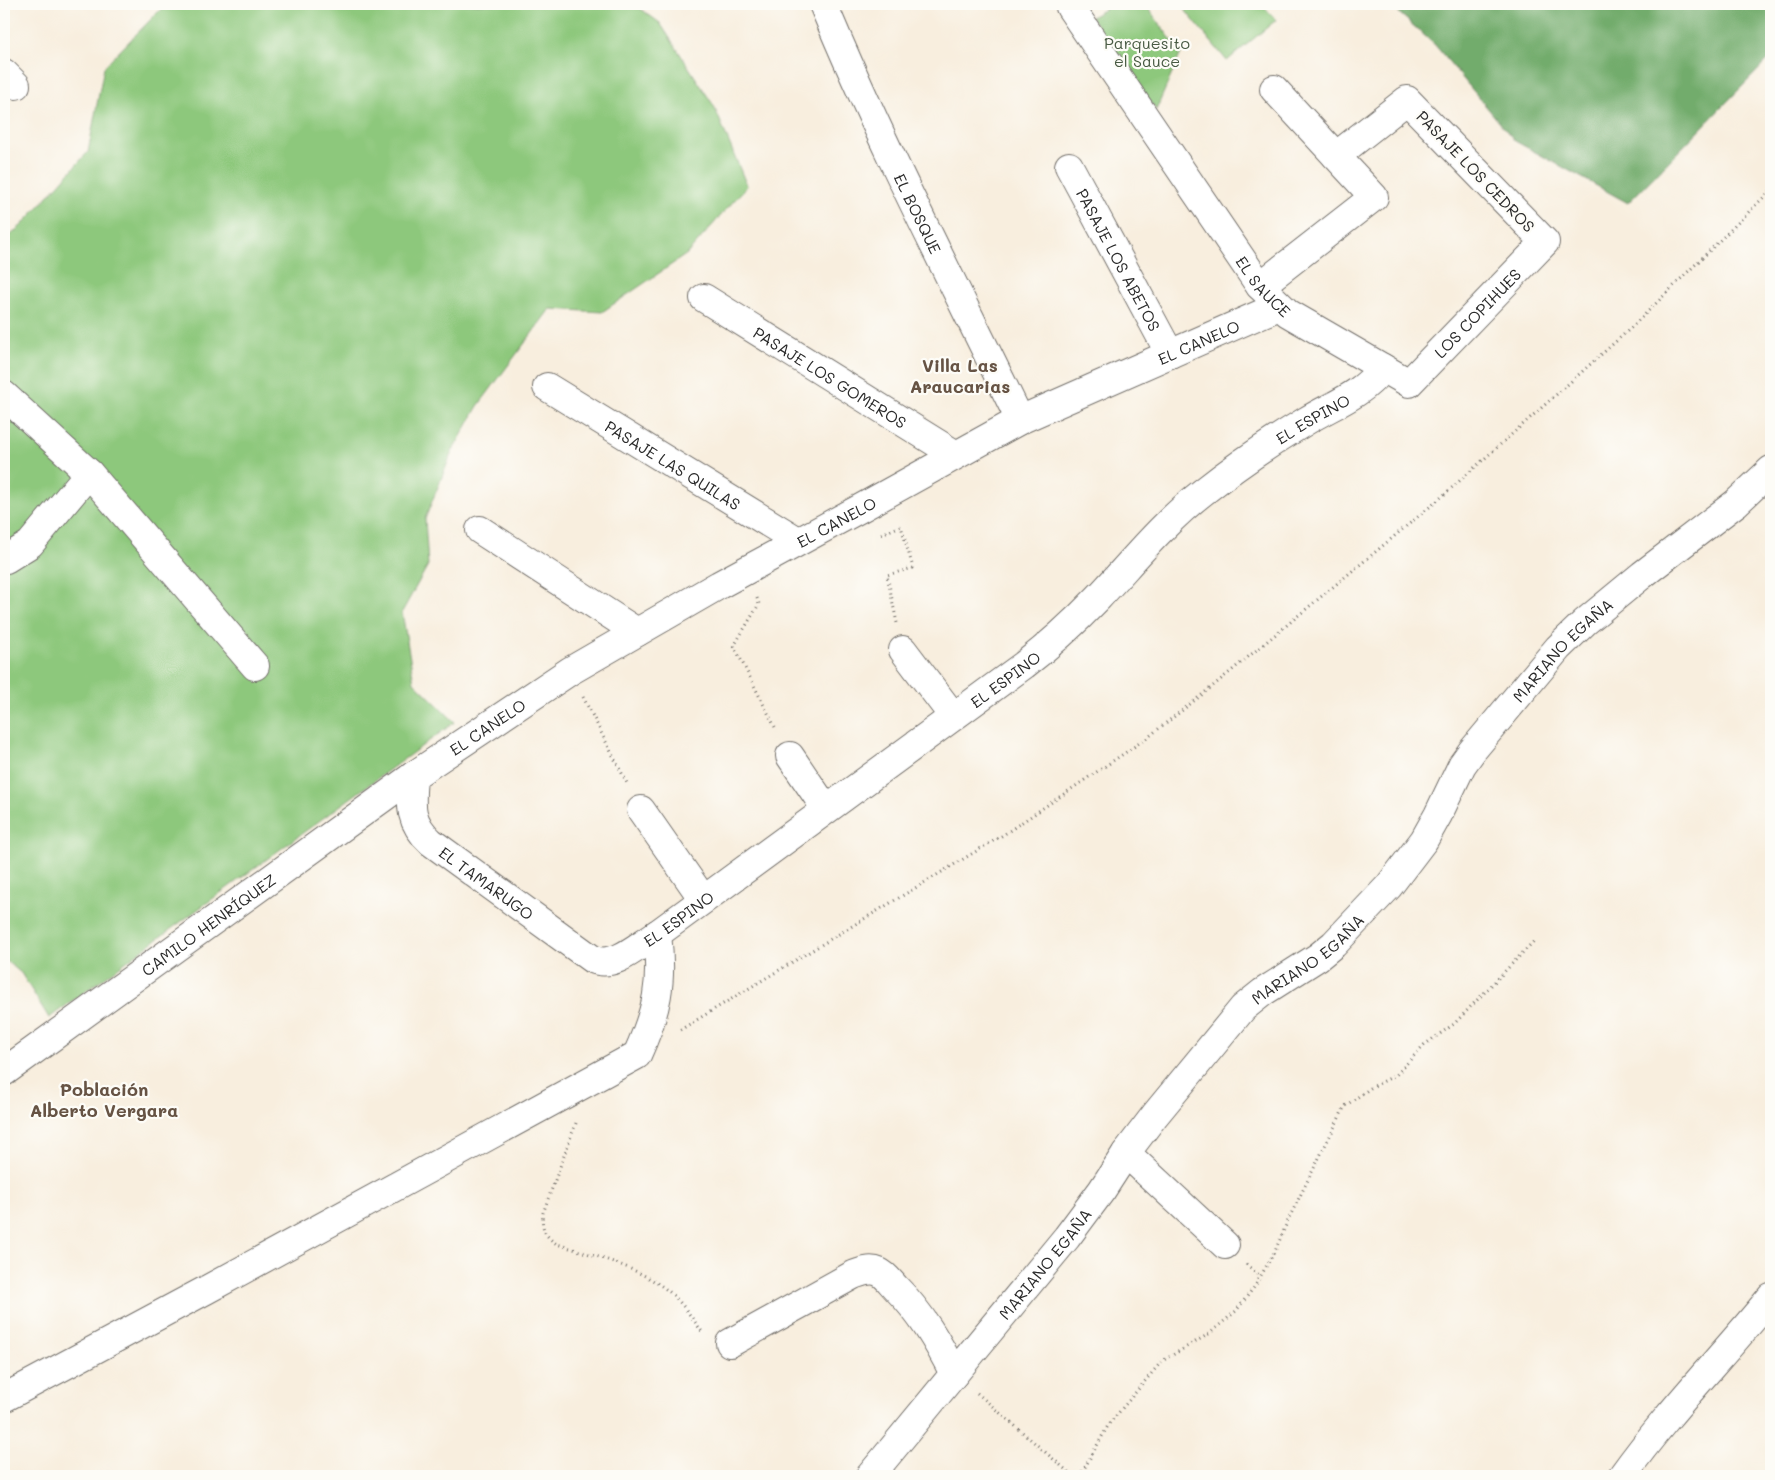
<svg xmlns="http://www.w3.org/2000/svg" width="1775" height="1480" viewBox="0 0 1775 1480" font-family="Mali,sans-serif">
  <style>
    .green { fill: #8dc87c; stroke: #5c7a54 }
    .forest { fill: #72ac6c; stroke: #4e6c4c }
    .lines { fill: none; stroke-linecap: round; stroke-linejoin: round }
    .minor-casing { stroke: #736f6a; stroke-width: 30 }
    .path { stroke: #736f6a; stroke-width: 3; stroke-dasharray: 1 4; stroke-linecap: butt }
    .minor { stroke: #fff; stroke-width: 28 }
    .labels { text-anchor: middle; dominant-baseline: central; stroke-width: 4.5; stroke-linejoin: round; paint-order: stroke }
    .park-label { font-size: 16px; fill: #485a43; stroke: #fdfcf7 }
    .street-label { font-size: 16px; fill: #2b2b2b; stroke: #fdfcf7 }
    .neighbourhood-label { font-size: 18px; font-weight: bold; fill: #665344; stroke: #fdfcf7 }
  </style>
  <rect width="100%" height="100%" fill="#fdfcf7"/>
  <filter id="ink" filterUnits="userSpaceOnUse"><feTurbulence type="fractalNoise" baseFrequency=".02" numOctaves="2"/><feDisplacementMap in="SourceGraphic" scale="10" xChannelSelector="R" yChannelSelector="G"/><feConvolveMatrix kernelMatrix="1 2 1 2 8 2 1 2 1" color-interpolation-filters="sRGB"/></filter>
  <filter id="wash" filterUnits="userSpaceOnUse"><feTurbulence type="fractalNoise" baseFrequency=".0096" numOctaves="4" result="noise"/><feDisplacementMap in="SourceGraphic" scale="20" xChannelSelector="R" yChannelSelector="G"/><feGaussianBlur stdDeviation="1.12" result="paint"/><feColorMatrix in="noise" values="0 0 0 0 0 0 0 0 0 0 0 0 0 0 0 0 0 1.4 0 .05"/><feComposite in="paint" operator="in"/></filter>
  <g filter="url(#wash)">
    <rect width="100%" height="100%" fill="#f8eede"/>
    <!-- green -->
    <g class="green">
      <polygon points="166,4 634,4 660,23 714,106 747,186 687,254 602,312 550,309 478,406 452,452 425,519 428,565 402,612 414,682 455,722 49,1018 21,973 4,959 4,240 21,226 88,152 104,67"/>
      <polygon points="1114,4 1145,4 1181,53 1156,110 1091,17"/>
      <polygon points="1180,4 1262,4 1276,20 1227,61"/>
    </g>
    <!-- forest -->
    <polygon class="forest" points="1389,4 1771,4 1771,57 1628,203 1515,141 1435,45"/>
  </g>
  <g filter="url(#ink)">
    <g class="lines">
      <defs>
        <g id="minor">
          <path id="s1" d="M823 4C882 146 953 282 1020 420"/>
          <path id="s2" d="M1070 7 1260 286 1288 313 1409 383 1545 242 1407 100 1336 156"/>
          <polyline points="4,73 16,85"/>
          <path id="s3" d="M1069 166 1170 354"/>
          <polyline points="1260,286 1374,197 1274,89"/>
          <path id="s4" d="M704 298 956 455"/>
          <path id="s5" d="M547 387 798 541"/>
          <polyline points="4,395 89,473 255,666"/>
          <polyline points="480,530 637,632"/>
          <polyline points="4,558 6,559 30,544 89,473"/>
          <polyline points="903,650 953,716"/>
          <polyline points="790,756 826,809"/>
          <path id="s6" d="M413 776C411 804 408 821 431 842L592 959C615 969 637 946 657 934L1024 665C1050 645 1074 623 1097 599 1132 562 1163 523 1203 492 1236 466 1270 443 1306 421 1336 403 1360 396 1383 368"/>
          <polyline points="641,810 703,899"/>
          <path id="s7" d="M4 1072 413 776 570 671 719 585 859 509 1020 420 1279 306"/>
          <polyline points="1126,1153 1225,1245"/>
          <path d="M730 1343 853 1275C861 1272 870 1268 879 1272 886 1275 891 1283 896 1288 921 1313 938 1342 954 1374"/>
          <path d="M4 1398 206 1290 637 1055C657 1011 663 983 657 934"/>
          <path id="s8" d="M870 1476 1067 1237 1102 1190 1126 1153 1155 1115 1243 1008 1263 992 1318 957 1334 944 1389 886 1424 840 1438 815 1462 765 1472 751 1558 648 1585 622 1642 575 1736 503 1771 470"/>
          <path d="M1622 1476C1667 1413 1722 1357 1771 1297"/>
        </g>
      </defs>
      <!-- minor casing -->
      <use href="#minor" class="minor-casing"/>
      <!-- path -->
      <g class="path">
        <polyline points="881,534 901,526 913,568 887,575 897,623"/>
        <polyline points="757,598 759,604 734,646 776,729"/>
        <polyline points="583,697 628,785"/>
        <polyline points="680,1030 1003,835 1147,738 1213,686 1437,501 1631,328 1771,190"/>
        <path d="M576 1123 543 1213C541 1227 544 1236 557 1244 595 1256 644 1268 674 1296 685 1307 694 1321 703 1333"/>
        <polyline points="1246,1264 1260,1276"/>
        <polyline points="977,1393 1073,1476"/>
        <polyline points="1080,1476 1109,1424 1162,1361 1209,1334 1236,1311 1255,1286 1275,1251 1289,1218 1345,1106 1372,1087 1396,1075 1424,1045 1454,1024 1535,940"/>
      </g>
      <!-- minor -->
      <use href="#minor" class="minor"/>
    </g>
  </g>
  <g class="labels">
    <!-- park labels -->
    <g class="park-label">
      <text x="1147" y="42">Parquesito<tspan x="1147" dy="18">el Sauce</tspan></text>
    </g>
    <!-- street labels -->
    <g class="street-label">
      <text transform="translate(1476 171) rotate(46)">PASAJE LOS CEDROS</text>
      <text stroke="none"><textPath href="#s1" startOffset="230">EL BOSQUE</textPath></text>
      <text stroke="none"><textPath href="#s3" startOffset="106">PASAJE LOS ABETOS</textPath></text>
      <text stroke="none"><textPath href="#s2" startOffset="340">EL SAUCE</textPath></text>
      <text stroke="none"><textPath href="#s2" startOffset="614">LOS COPIHUES</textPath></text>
      <text stroke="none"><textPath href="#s7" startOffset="1404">EL CANELO</textPath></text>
      <text stroke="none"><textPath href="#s4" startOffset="149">PASAJE LOS GOMEROS</textPath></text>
      <text stroke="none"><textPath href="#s6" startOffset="1180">EL ESPINO</textPath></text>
      <text stroke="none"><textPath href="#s5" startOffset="148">PASAJE LAS QUILAS</textPath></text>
      <text stroke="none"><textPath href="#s7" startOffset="999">EL CANELO</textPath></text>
      <text stroke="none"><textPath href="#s8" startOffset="1085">MARIANO EGAÑA</textPath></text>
      <text stroke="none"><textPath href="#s6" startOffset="775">EL ESPINO</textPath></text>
      <text stroke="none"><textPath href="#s7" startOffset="594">EL CANELO</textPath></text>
      <text stroke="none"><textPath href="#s6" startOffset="141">EL TAMARUGO</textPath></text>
      <text stroke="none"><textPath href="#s6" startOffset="370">EL ESPINO</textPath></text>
      <text stroke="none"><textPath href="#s7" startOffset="252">CAMILO HENRÍQUEZ</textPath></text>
      <text stroke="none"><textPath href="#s8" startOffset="680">MARIANO EGAÑA</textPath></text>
      <text stroke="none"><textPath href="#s8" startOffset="275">MARIANO EGAÑA</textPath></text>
    </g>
    <!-- neighbourhood labels -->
    <g class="neighbourhood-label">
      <text x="960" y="365">Villa Las<tspan x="960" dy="21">Araucarias</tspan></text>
      <text x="104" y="1089">Población<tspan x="104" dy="21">Alberto Vergara</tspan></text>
    </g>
  </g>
  <!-- margin -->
  <rect width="1775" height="1480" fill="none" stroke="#fdfcf7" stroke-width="20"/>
</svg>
